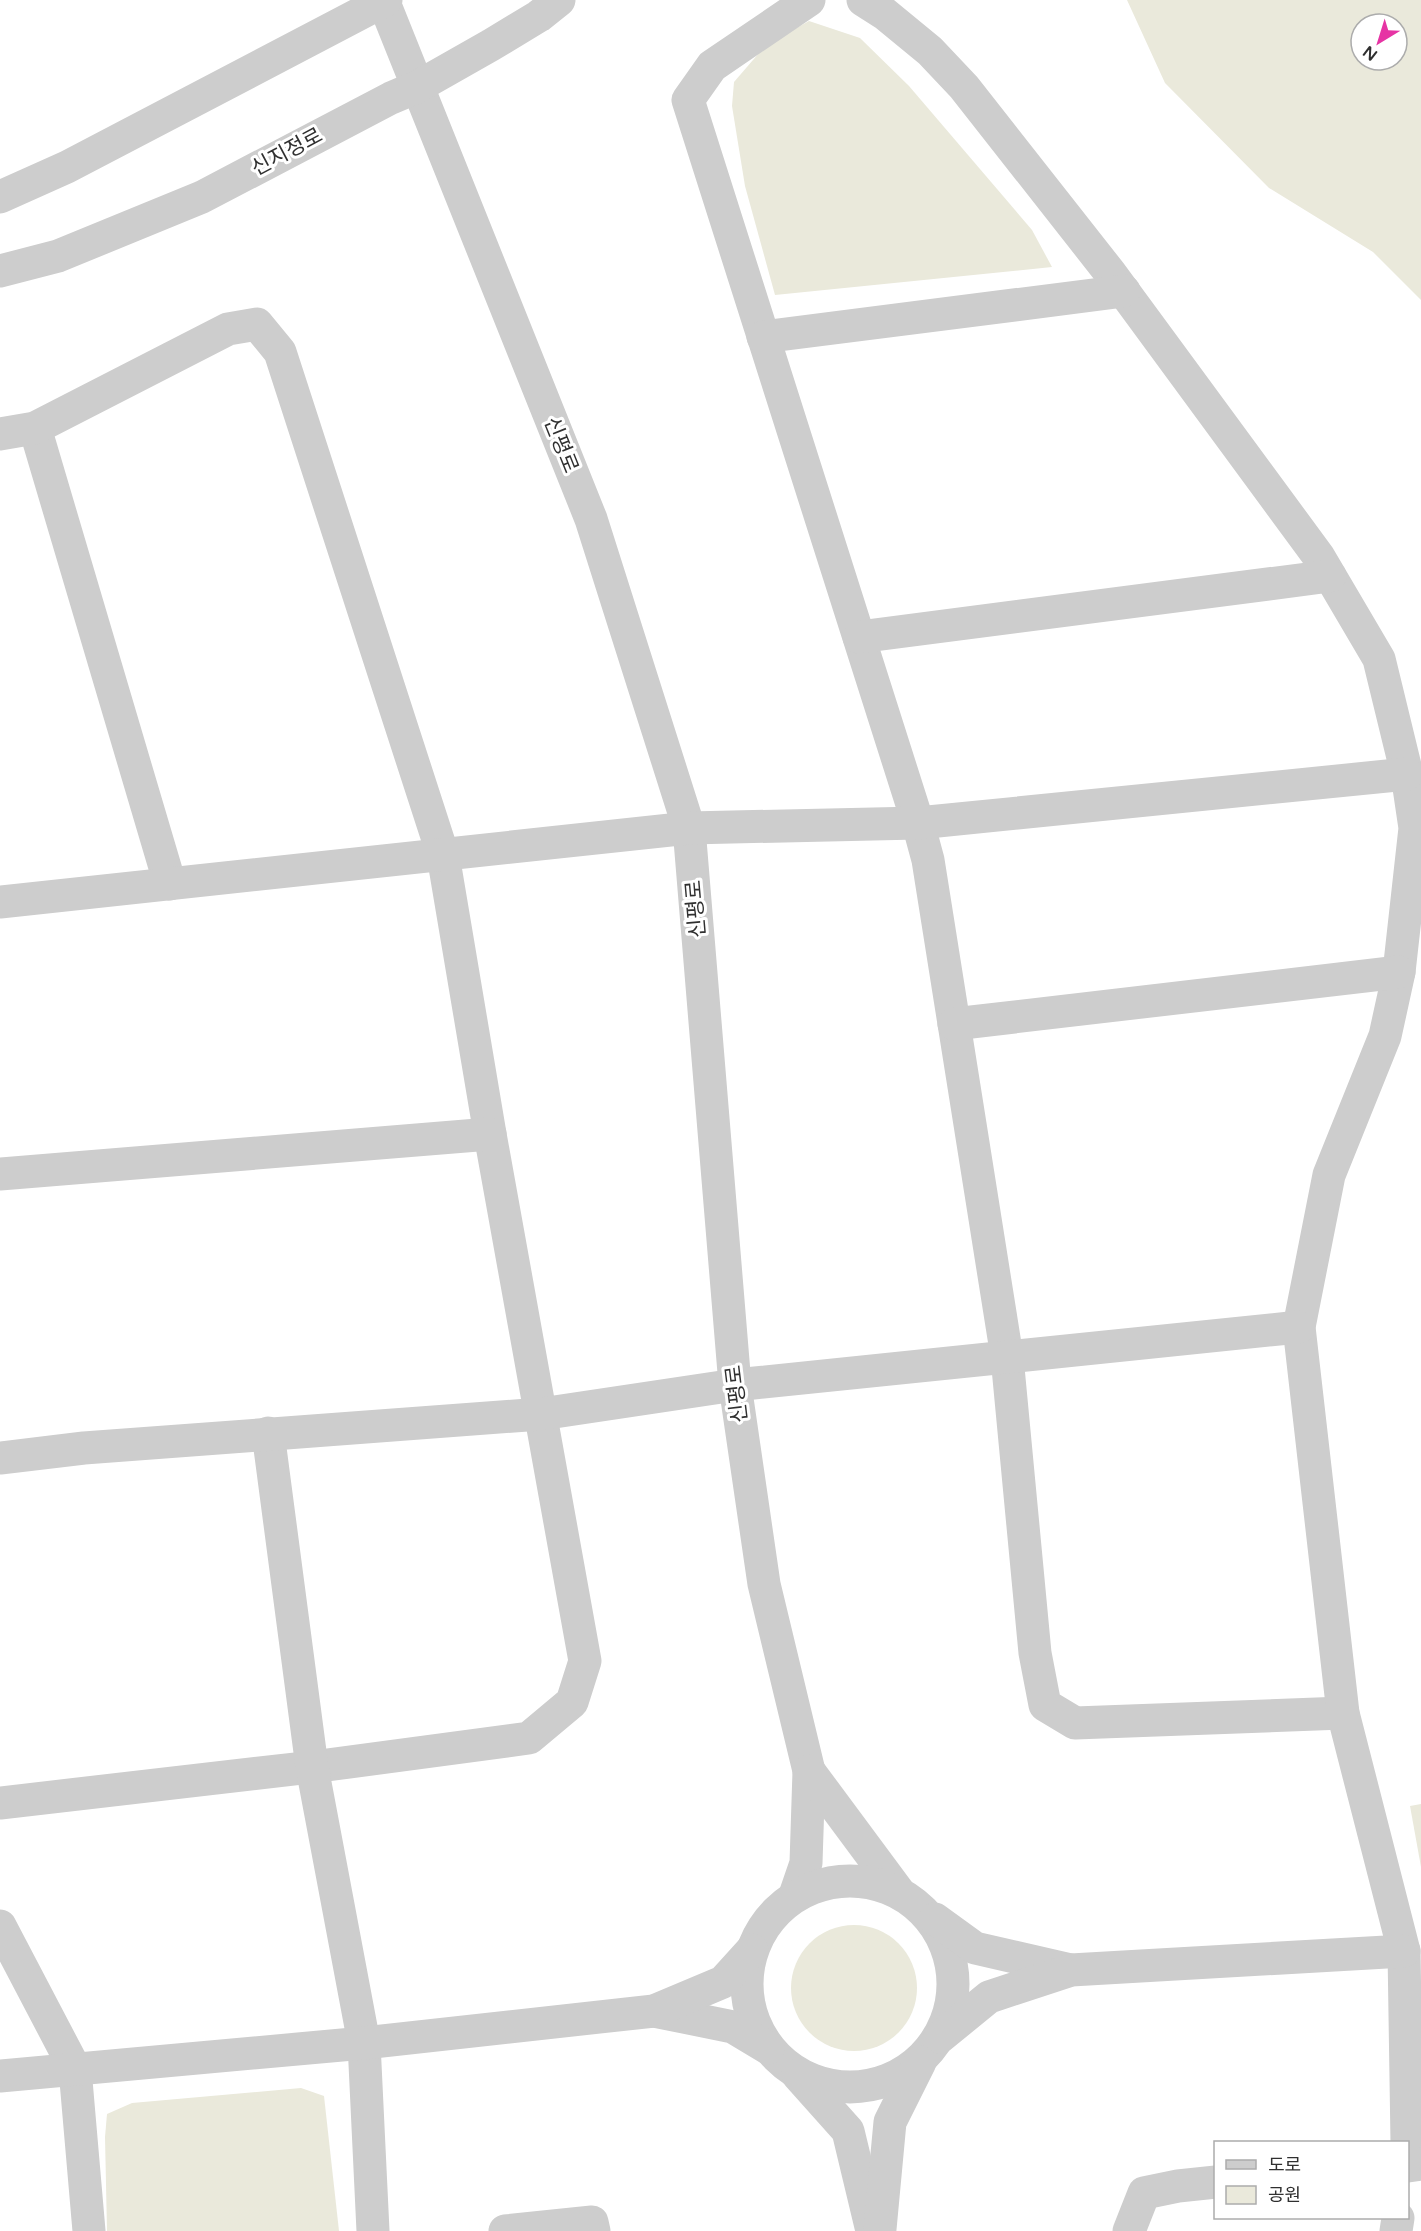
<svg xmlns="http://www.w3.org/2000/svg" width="1421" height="2231" viewBox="0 0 1421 2231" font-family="'Varela Round','Noto Sans KR',sans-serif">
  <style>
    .green { fill: #eae9db; fill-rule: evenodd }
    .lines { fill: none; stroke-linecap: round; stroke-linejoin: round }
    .minor { stroke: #cdcdcd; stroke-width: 33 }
    .labels { text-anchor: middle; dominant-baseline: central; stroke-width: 6; stroke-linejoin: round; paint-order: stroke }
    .street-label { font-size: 21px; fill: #303030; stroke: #fff }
  </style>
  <rect width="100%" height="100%" fill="#fff"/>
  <!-- green -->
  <g class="green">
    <path d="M1127 0H1421V300L1373 252 1269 188 1165 83ZM1361 24H1397V60H1361Z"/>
    <polygon points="809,21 860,38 909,86 1032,230 1052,267 775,295 745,186 732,106 734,82 766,45"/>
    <polygon points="1421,1804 1421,1867 1410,1806"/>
    <circle cx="854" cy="1988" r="63"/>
    <polygon points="301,2088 324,2096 339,2231 107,2231 105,2137 107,2114 132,2103"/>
  </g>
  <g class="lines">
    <!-- minor -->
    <g class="minor">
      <polyline points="383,0 591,519 689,828 735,1385 764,1584 809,1771 806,1863 795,1895"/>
      <polyline points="809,0 712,66 688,100 918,823 928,860 1007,1357 1035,1653 1045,1705 1075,1723 1343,1713"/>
      <polyline points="863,0 885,14 930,51 964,87 1111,274 1319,557 1379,659 1407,774 1415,828 1399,972 1385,1036 1329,1175 1299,1327 1343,1713 1404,1951 1407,2142"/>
      <polyline points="0,197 67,167 386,0"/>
      <polyline points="0,271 58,256 202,197 391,98 417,87 491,45 539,16 559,0"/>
      <polyline points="763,337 1124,291"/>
      <polyline points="35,428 170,884"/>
      <polyline points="0,434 35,428 228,329 257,324 280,352 443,855 490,1134 585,1661 572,1702 529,1738 312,1767 0,1803"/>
      <polyline points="859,637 1330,576"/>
      <polyline points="0,902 689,828 918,823 1407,774"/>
      <polyline points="954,1024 1399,972"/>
      <polyline points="0,1174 490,1134"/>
      <polyline points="268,1433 312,1767 364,2043 373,2231"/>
      <polyline points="0,1458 84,1448 541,1414 735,1385 1299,1327"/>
      <polyline points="809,1771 898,1891"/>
      <circle cx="850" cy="1984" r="103"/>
      <polyline points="935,1919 975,1948 1071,1970"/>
      <polyline points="0,1926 75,2069 89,2231"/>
      <polyline points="654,2011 733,2027 768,2048"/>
      <polyline points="940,2037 989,1997 1071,1970 1404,1951"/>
      <polyline points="798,2075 848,2131 872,2231"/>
      <polyline points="0,2076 364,2043 654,2011 723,1982 752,1950"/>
      <polyline points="1408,2166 1421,2164"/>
      <polyline points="880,2229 890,2122 920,2062"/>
      <polyline points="505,2231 592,2222 594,2231"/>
      <polyline points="1129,2231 1144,2193 1178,2186 1216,2182"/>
      <polyline points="1396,2231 1398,2218"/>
    </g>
  </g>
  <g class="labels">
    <!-- street labels -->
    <g class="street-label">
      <text transform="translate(287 152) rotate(-28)">신지정로</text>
      <text transform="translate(561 445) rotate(68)">신평로</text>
      <text transform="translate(696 909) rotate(-95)">신평로</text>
      <text transform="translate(737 1394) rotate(-97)">신평로</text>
    </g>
  </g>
  <!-- legend -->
  <rect x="1214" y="2141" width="195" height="78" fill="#ffffff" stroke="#acacac" stroke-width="1.5"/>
  <rect x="1226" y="2160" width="30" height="9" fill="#cdcdcd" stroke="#acacac" stroke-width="1.5"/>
  <text x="1268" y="2171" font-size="18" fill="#303030">도로</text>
  <rect x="1226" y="2186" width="30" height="18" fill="#eae9db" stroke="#acacac" stroke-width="1.5"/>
  <text x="1268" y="2201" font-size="18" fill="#303030">공원</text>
  <!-- north arrow -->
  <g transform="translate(1379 42) rotate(218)"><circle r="28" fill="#ffffff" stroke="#acacac" stroke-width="1.5"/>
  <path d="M0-4.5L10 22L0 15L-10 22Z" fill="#e634a4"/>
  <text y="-9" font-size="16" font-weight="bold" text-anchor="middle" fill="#303030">N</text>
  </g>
</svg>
